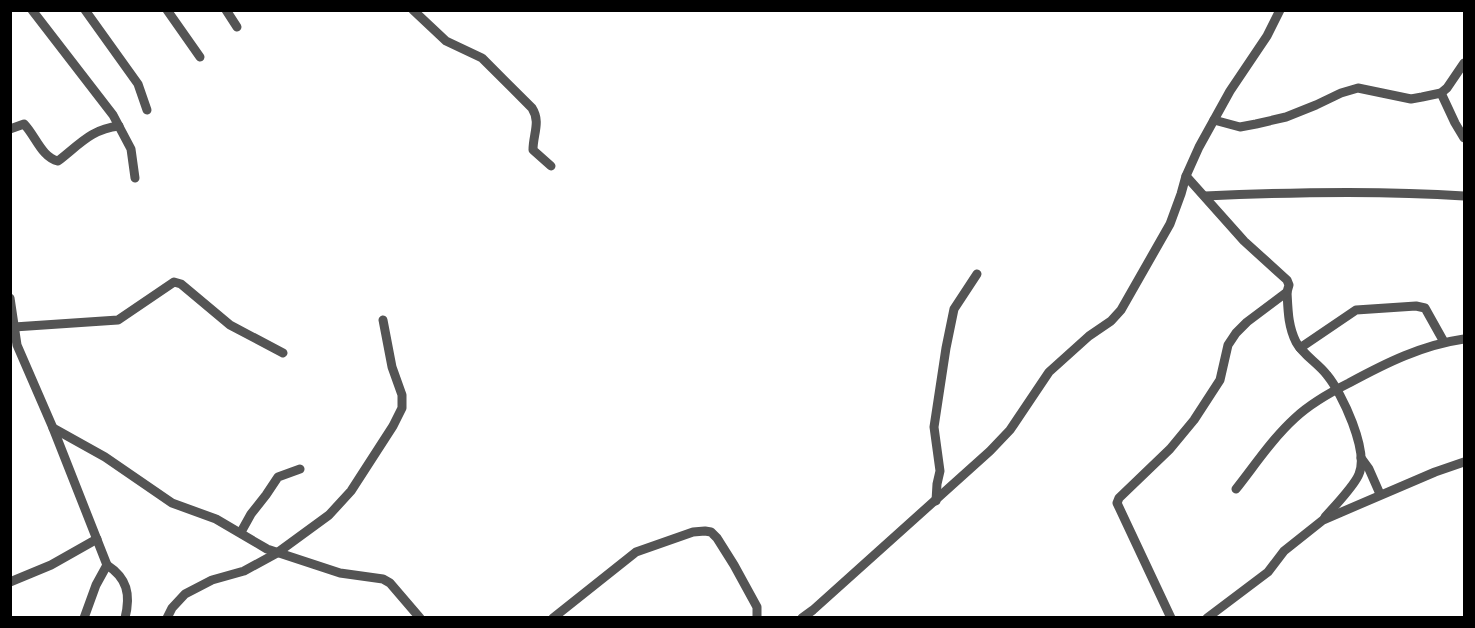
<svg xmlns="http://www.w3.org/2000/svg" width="1475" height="628" viewBox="0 0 1475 628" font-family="'Source Sans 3',sans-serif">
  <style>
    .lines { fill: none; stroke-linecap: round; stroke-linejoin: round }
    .minor { stroke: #545454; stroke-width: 9 }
  </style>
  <rect width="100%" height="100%" fill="#fff"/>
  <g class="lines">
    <!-- minor -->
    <g class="minor">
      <polyline points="32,10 113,115 131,149 135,178"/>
      <polyline points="85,10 138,84 147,110"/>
      <polyline points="167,10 200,57"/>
      <polyline points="226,10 237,27"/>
      <path d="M413 10 446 41 482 58 532 108C541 122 533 134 533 150L551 166"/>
      <polyline points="1441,93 1455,123 1464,138"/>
      <polyline points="1214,120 1240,127 1256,124 1286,117 1316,105 1341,93 1358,88 1411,99 1422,97 1441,93 1447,88 1464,63"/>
      <path d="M10 129 24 124C35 135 42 158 58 161 79 145 91 129 119 126"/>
      <path d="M1205 196C1292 192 1378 190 1464 196"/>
      <path d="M1287 292C1288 310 1288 326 1296 342 1303 355 1318 363 1327 375 1342 393 1369 451 1359 474 1355 485 1334 507 1325 517"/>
      <polyline points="10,298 17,345 53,428 105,457 172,503 216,519 267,549 340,573 383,579 390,583 420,618"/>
      <polyline points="14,327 118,320 174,282 181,284 230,325 283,353"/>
      <polyline points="1300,348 1356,310 1416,306 1425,308 1444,342"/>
      <polyline points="53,428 107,565 96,585 84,618"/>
      <polyline points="1361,458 1369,469 1380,494"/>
      <path d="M1236 489C1255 465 1272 439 1295 418 1311 403 1329 393 1349 383 1386 363 1422 345 1464 339"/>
      <polyline points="936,501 937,484 940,471 934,427 946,348 954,309 977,274"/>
      <polyline points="241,532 251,514 266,495 278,477 300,469"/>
      <path d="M107 565C127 578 131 594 125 618"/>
      <polyline points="10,582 51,565 97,539"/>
      <polyline points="167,618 172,608 185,594 212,580 244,571 277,553 329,515 351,491 393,426 402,408 402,395 392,367 383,320"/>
      <polyline points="553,618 636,552 693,532 705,531 711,532 717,538 734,565 757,607 757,618"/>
      <polyline points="802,618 813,610 990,451 1010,430 1049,372 1089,336 1111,321 1121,310 1170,224 1181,194 1186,176 1199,147 1230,91 1267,36 1280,10"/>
      <polyline points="1171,618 1117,503 1119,498 1170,449 1194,420 1220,380 1228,345 1236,333 1247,322 1287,292 1289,285 1287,280 1244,241 1186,176"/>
      <polyline points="1207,618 1268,572 1284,551 1323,520 1435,472 1464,462"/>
    </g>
  </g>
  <!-- border -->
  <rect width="1475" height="628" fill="none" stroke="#000000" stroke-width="24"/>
</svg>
